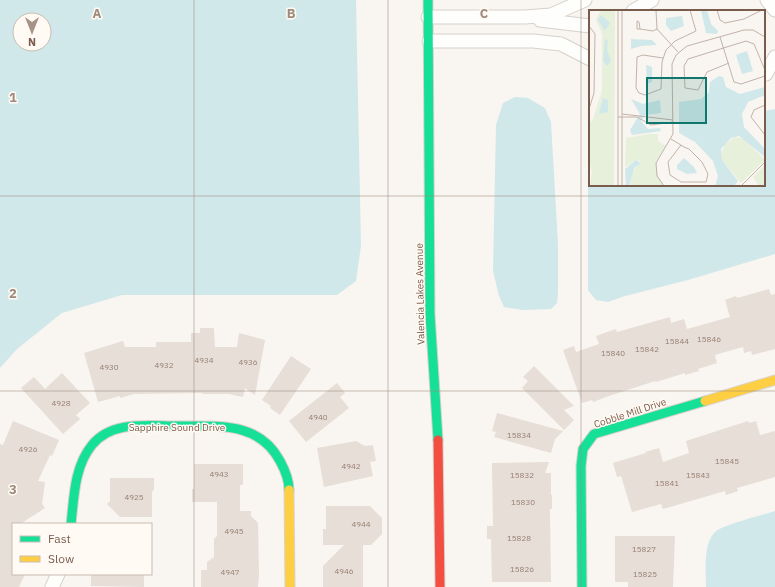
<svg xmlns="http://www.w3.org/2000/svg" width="775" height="587" viewBox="0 0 775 587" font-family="'IBM Plex Sans',sans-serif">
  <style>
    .water { fill: #d0e8ea; fill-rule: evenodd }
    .building { fill: #e6ded7 }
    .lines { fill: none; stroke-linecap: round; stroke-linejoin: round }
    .street-casing { stroke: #d7d1cb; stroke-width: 15 }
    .fast-casing { stroke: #d9d2cb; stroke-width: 11 }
    .slow-casing { stroke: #d9d2cb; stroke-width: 11 }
    .jam-casing { stroke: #d9d2cb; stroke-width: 11 }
    .street { stroke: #fefefd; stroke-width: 13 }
    .fast { stroke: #16e098; stroke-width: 9 }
    .slow { stroke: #ffcf43; stroke-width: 9 }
    .jam { stroke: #f24e42; stroke-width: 9 }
    .grid { fill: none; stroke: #9f8a7d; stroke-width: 1; stroke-opacity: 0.55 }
    .labels { text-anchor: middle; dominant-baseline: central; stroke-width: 3; stroke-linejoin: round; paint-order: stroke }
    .number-label { font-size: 8px; fill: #977e72 }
    .street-label { font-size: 10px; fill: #7a5c4d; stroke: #fffaf3 }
    .inset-road { fill: none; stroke: #c2b3aa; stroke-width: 1 }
    .view { fill: #0f766e; fill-opacity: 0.15; stroke: #0f766e; stroke-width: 2 }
    .inset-edge { fill: none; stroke: #7a5c4d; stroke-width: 2 }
    .grid-label { font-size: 13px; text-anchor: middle; font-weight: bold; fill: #9f8a7d; stroke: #fffaf3; stroke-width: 3; stroke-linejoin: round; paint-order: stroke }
  </style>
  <rect width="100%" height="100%" fill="#f9f5f0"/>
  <!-- water -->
  <g class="water">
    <path d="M0 0H356L361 246 356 281 337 295H122L62 313 17 349 0 368ZM20 20H44V44H20Z"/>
    <polygon points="515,97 528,98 545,108 551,122 558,245 558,294 557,303 551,309 523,310 504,307 499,296 493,271 496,125 503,103"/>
    <polygon points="775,109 775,254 688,280 625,296 608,302 596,300 588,290 588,139 590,133 590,185 764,185 764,111"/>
    <path d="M775 511V587H706C706 572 703 545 714 533 721 525 763 515 775 511Z"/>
  </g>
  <!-- building -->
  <g class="building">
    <polygon points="769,289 771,295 775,294 775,349 752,355 751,351 744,353 743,347 718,354 715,355 717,363 698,369 699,371 685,375 685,373 656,382 655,381 606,397 593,402 592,400 582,403 563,350 574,346 576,352 599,344 596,336 616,329 617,332 670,317 671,323 684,319 687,329 730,317 725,300 736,296 737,298"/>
    <polygon points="200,328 214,328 215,347 237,347 239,333 265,340 255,395 245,388 243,397 229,394 202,394 202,393 134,394 120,398 120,396 98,402 84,353 123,341 125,347 156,347 156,342 191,342 191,333 200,333"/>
    <polygon points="291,356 311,369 280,415 270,408 271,406 262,400"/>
    <polygon points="534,366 574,406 564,410 574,420 564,430 522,388 528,381 523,377"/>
    <polygon points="62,373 90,403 76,415 80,419 63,434 21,388 34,377 45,389"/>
    <polygon points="337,383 345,393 340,397 349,408 306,442 289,421"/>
    <polygon points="497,413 563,431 555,439 551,453 494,437 496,432 492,431"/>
    <polygon points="13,421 59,440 52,456 50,455 38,481 45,482 42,504 45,508 20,524 13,524 13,574 25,574 19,587 0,587 0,444 3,445"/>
    <polygon points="748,421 749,423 756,421 760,435 775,431 775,477 737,488 738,491 726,495 725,491 663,509 661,504 632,512 621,476 617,477 613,463 646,453 645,452 659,448 663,462 689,453 686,441"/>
    <polygon points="356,441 365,446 373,445 376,461 370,462 373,476 324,487 317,448"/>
    <polygon points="549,462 545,473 551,473 551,495 552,495 552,509 550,509 551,582 492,582 491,539 487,539 487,526 493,526 492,463"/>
    <polygon points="194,464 243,464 243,485 240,485 240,511 251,511 251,516 258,523 259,574 258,587 201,587 201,570 207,570 207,562 214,557 214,539 217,536 217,502 192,502 192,489 194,489"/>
    <polygon points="110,478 154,478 154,489 152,492 152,517 120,517 107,504 110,501"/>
    <polygon points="326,506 370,506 382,518 382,534 371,545 363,545 363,587 323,587 323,566 344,545 323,545 323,529 326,529"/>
    <polygon points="615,536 675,536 673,587 628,587 628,582 615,582"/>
    <polygon points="91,574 144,574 144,587 91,586"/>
  </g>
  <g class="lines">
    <defs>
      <g id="street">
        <polyline points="767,0 775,10"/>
        <polyline points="633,11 652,0"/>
        <polyline points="428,17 525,17 551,15 585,0"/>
        <polyline points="540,20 590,26"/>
        <polyline points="429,41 533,41 561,44 590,59"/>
        <polyline points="766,74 775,57"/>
        <polyline points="52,587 58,574"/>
      </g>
      <g id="fast">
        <polyline points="428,0 430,314 438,440"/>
        <path d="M71 524C74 498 74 467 92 445 112 420 149 426 177 426 216 427 258 420 280 461 285 470 289 480 289 490"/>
        <polyline points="582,587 581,466 583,449 594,434 705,401"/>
      </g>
      <g id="slow">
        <polyline points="705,401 775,380"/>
        <polyline points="289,490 290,587"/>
      </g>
      <polyline id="jam" points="438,440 440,587"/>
    </defs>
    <!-- street casing -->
    <use href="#street" class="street-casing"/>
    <!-- fast casing -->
    <use href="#fast" class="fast-casing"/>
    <!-- slow casing -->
    <use href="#slow" class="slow-casing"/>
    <!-- jam casing -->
    <use href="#jam" class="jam-casing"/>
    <!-- street -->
    <use href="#street" class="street"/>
    <!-- fast -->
    <use href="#fast" class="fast"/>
    <!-- slow -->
    <use href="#slow" class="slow"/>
    <!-- jam -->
    <use href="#jam" class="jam"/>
  </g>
  <!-- grid -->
  <path class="grid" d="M194 0V587M388 0V587M581 0V587M0 196H775M0 391H775"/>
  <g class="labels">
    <!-- number labels -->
    <g class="number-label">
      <text x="709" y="339">15846</text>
      <text x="677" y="341">15844</text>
      <text x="647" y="349">15842</text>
      <text x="613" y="353">15840</text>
      <text x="204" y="360">4934</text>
      <text x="248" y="362">4936</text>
      <text x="164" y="365">4932</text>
      <text x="109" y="367">4930</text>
      <text x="61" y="403">4928</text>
      <text x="318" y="417">4940</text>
      <text x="519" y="435">15834</text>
      <text x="28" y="449">4926</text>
      <text x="727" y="461">15845</text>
      <text x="351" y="466">4942</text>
      <text x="219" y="474">4943</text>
      <text x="522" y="475">15832</text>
      <text x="698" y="475">15843</text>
      <text x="667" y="483">15841</text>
      <text x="134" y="497">4925</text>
      <text x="523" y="502">15830</text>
      <text x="361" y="524">4944</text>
      <text x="234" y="531">4945</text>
      <text x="519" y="538">15828</text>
      <text x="644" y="549">15827</text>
      <text x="522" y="569">15826</text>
      <text x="344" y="571">4946</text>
      <text x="230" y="572">4947</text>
      <text x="645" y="574">15825</text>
    </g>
    <!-- street labels -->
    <g class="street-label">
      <text transform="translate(420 294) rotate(-91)">Valencia Lakes Avenue</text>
      <text transform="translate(630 413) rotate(-18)">Cobble Mill Drive</text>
      <text x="177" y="427">Sapphire Sound Drive</text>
    </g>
  </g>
  <!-- overview -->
  <g transform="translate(589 10)">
    <rect width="176" height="176" fill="#f9f5f0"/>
    <path d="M12 0H26L25 176H1L3 162 0 151V109L3 112 13 81V23L7 10ZM60 124H69V131L77 136 67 151 69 166 76 176H41L43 162 52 151 47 150 36 157 37 128ZM146 127 155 129 176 150 152 173 133 150 132 144 136 134ZM176 155V176H170L164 167Z" fill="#e7f0db"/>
    <path d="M112 0H118L122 14 129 21 128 24 117 23ZM12 5 21 13 16 21 9 10ZM93 6 95 16 82 21 77 15V8ZM16 29 19 30 18 40 22 51 18 56 14 51ZM42 29 63 30 68 35 52 36 42 39ZM158 41 164 61 153 64 147 45ZM57 55 63 57V72L58 74ZM130 66 134 67 137 77 151 84 176 77V85L159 92 153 104 155 117 176 139V147L150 126 142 128 132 139 133 150 149 171 145 176H126L129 166 124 151 106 132 90 123V92L112 89 120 82 121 72ZM14 88 19 90V102L10 104ZM42 89 54 94 71 90 72 103 56 105 52 111 59 119 71 118 72 121 43 125 41 120 51 104ZM95 148 105 157 108 163 98 164 88 159V155ZM47 150 52 153 45 158 40 176H37L36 159Z" fill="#d0e8ea"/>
    <path class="inset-road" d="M67 0 68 19 89 42M128 0 131 10 136 13 155 9 173 0M0 16 6 24 5 83 0 99M51 19 50 12 48 11V19H51L64 21 68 19M131 27 145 72 152 74 176 66M74 48 54 45 48 47 47 78 50 83 56 85 72 79 73 52 77 40 86 31 107 21 101 0M140 53 118 62 109 80 96 78 95 56 99 49 157 31 165 34 176 60M176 95 165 100 162 107 176 125M33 104 84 110M29 107H48L62 115 84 112M82 129 95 137 100 139 113 152 119 164 117 172H92L81 165 79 152 92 135M29 176V0M33 176V0M75 176 68 166 67 153 84 124 83 54 87 45 98 36 155 20H164L176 27M152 176 176 152"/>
    <path class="view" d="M58 68H117V113H58Z"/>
    <rect width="176" height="176" class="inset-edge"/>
  </g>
  <g class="grid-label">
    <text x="97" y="18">A</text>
    <text x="291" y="18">B</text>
    <text x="484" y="18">C</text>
    <text x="13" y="102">1</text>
    <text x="13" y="298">2</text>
    <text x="13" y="494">3</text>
  </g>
  <!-- legend -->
  <rect x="12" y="523" width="140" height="52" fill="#fffaf3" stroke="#cabbb1"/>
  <rect x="20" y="536" width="20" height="6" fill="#16e098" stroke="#cabbb1"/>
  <text x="48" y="543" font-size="12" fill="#7a5c4d">Fast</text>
  <rect x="20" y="556" width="20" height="6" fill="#ffcf43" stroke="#cabbb1"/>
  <text x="48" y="563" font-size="12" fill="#7a5c4d">Slow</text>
  <!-- north arrow -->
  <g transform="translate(32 32) rotate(180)"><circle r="19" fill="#fffaf3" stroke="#cabbb1"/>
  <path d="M0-3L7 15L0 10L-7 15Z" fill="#a69286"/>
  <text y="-6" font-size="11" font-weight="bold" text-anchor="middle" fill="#7a5c4d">N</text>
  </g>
</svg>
